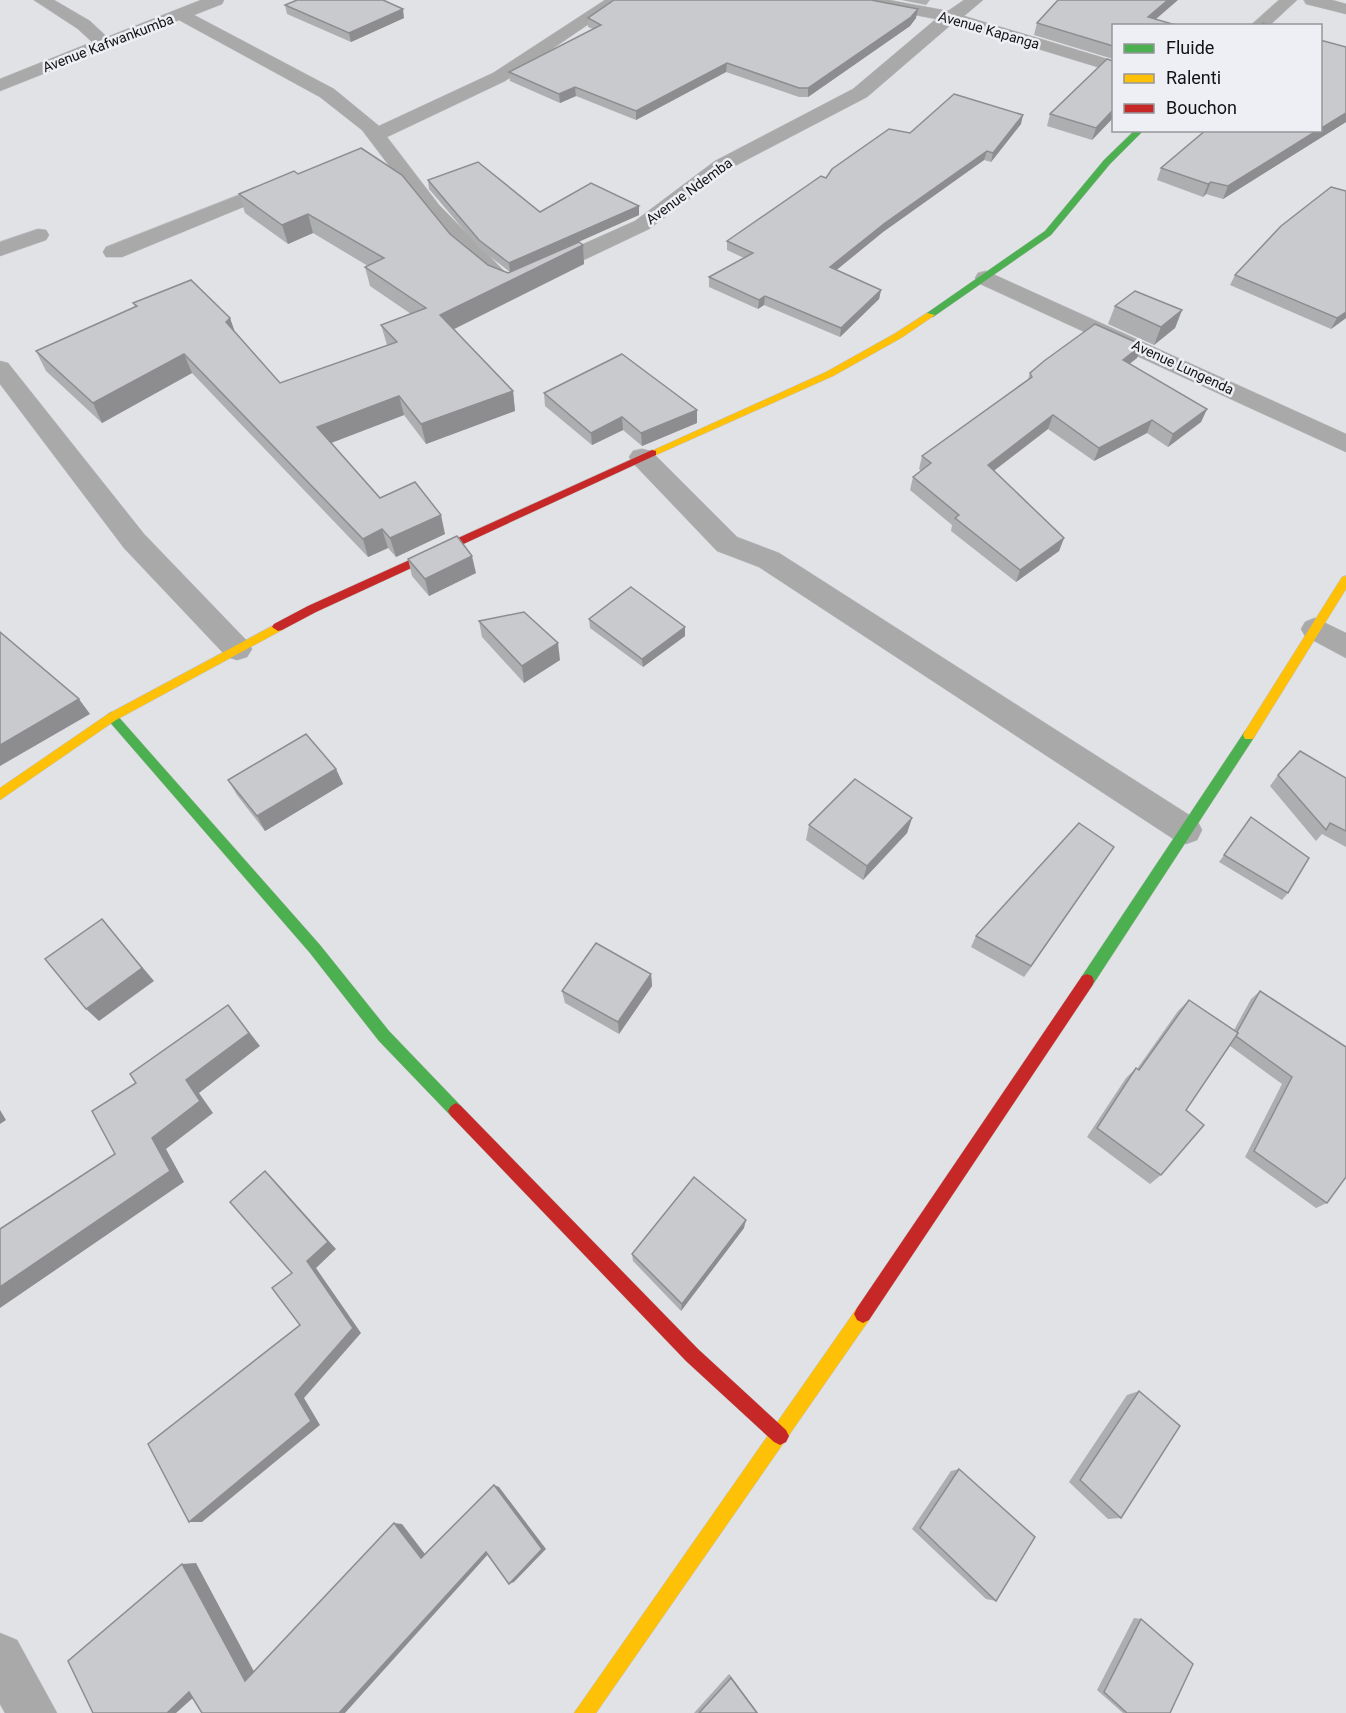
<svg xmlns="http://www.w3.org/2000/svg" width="1346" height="1713" viewBox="0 0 1346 1713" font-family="Roboto,sans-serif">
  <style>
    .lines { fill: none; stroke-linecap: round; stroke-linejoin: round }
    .street-casing { stroke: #bdbebf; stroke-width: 1 }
    .fast-casing { stroke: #bdbebf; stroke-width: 1 }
    .slow-casing { stroke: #bdbebf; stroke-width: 1 }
    .jam-casing { stroke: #bdbebf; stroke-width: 1 }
    .street { fill: #a9a9aa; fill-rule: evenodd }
    .fast { fill: #4caf50; fill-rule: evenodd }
    .slow { fill: #ffc107; fill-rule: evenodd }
    .jam { fill: #c62828; fill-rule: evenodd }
    .wall { fill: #adaeb0 }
    .shaded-wall { fill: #8d8d90 }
    .building { fill: #c9cacd; stroke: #8d8d90; stroke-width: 1.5 }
    .labels { text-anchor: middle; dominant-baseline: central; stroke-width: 5; stroke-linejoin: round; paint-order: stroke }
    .far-street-label { font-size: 14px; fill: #121314; stroke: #edeff4 }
  </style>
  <rect width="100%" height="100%" fill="#e1e2e6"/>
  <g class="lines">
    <defs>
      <g id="street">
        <polygon points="34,0 54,0 90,21 107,37 201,0 224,0 222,4 194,15 334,89 379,126 493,73 605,0 624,0 505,81 387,137 439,205 505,272 508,277 505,282 489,282 425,213 362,130 320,97 179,20 0,91 0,79 92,42 78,29"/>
        <polygon points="855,0 889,0 948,11 964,0 983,0 964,16 1114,61 1114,72 953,23 867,97 729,169 649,229 550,276 534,276 531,271 534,266 635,221 715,161 853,89 936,19 863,5"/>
        <polygon points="1279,0 1297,0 1269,26 1250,26"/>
        <polygon points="1304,0 1332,0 1346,4 1346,14 1306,4"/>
        <polygon points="282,178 289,180 292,184 289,188 122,257 106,257 103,252 106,247"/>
        <polygon points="38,229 46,230 49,235 46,240 0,256 0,242"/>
        <polygon points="986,271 1346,434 1346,452 978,283 975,278 978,273"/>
        <polygon points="0,361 8,363 144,534 247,641 252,649 247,657 237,660 227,657 124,548 0,384"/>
        <polygon points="642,449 651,451 737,537 779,553 1197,820 1202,830 1197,840 1186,844 1175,840 759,567 717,551 633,463 629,457 633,451"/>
        <polygon points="1315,618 1346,633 1346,658 1305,636 1301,629 1305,622"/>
        <polygon points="0,1633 17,1640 57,1713 5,1713 0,1704"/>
      </g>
      <g id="fast">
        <polygon points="1135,130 1144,130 1110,164 1051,235 933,317 927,317 927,313 1045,231 1104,160"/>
        <polygon points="112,712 116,714 320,945 389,1031 461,1106 464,1111 461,1116 456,1119 451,1116 379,1041 310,953 108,720 106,717 108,714"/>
        <polygon points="1249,730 1253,731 1255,735 1253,739 1092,986 1087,988 1082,986 1080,981 1082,976 1245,731"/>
      </g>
      <g id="slow">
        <polygon points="927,313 935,315 901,338 833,376 656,455 652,456 647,453 826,372 894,334"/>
        <polygon points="1346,576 1346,589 1253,739 1245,739 1243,735 1245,731 1342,577"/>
        <polygon points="278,623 284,627 282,630 116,720 0,800 0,788 108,714"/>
        <polygon points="863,1305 869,1308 872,1314 869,1320 596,1713 574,1713 857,1308"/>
      </g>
      <g id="jam">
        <polygon points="652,450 656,451 656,455 316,612 282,630 278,631 272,627 274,624 308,606"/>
        <polygon points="1087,974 1092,976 1094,981 1092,986 869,1320 863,1323 857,1320 854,1314 857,1308 1082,976"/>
        <polygon points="456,1103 461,1106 698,1349 786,1430 789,1436 786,1442 780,1445 774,1442 686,1361 451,1116 448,1111 451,1106"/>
      </g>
    </defs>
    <!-- street casing -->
    <use href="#street" class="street-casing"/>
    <!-- fast casing -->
    <use href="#fast" class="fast-casing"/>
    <!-- slow casing -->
    <use href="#slow" class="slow-casing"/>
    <!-- jam casing -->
    <use href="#jam" class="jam-casing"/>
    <!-- street -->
    <use href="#street" class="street"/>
    <!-- fast -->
    <use href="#fast" class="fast"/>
    <!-- slow -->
    <use href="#slow" class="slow"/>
    <!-- jam -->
    <use href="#jam" class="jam"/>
  </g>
  <!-- wall -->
  <g class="wall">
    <polygon points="901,0 930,0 926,5"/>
    <polygon points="285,5 404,18 351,42 287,14"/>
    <polygon points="588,18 916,18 910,26 808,97 799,97 726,72 636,120 576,96 560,103 510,81 509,72 593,29 588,27"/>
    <polygon points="1037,23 1113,26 1113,59 1034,35"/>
    <polygon points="1346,47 1346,122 1223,199 1206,194 1203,197 1157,180 1161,168 1204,132 1198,130 1320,130"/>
    <polygon points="1050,114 1113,118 1092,140 1047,126"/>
    <polygon points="1021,124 991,162 984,160 883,232 836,270 881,290 879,299 840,337 764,305 758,309 709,287 709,277 744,258 727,250 727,241 826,178 910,133"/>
    <polygon points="298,174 450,234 488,265 508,273 510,272 480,249 429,189 428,180 540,212 639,215 543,258 583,245 584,264 454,329 513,391 515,411 426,444 404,415 331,443 380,498 445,534 396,557 388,548 368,557 192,373 102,423 46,371 36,351 135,307 133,303 230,318 234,331 280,383 387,345 381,325 411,314 370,286 365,267 368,266 313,233 288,244 245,213 239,194"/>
    <polygon points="1235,275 1346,318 1331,329 1230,285"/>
    <polygon points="1115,306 1182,310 1175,328 1154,345 1108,324"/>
    <polygon points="1137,358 1129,364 1207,409 1201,422 1168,447 1147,433 1094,461 1048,429 994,471 1064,538 1059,551 1016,582 951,531 952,525 910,490 913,477 921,471 919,469 922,456 1028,379 1030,373"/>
    <polygon points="544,393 697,423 642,446 623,430 592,445 545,406"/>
    <polygon points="408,559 476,573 429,596 412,576"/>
    <polygon points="589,619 685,627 685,636 643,667 590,628"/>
    <polygon points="479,621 560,660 524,683 482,637"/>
    <polygon points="336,769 343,784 265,831 237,795 228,780"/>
    <polygon points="1278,775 1346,778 1346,847 1322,834 1316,841 1270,786"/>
    <polygon points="1251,817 1288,893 1282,900 1219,862"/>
    <polygon points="912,818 907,833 863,880 806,840 809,825"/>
    <polygon points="1114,847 1024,977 971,947 976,936"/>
    <polygon points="651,974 652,986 619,1034 565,1003 562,991"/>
    <polygon points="1260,991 1346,1047 1327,1203 1316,1208 1245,1157 1282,1084 1230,1046 1186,1110 1161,1175 1150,1184 1087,1137 1126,1078 1136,1068 1137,1069 1178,1011 1189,1000 1234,1030 1251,999"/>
    <polygon points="744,1228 681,1311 633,1261 632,1254"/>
    <polygon points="1139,1391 1121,1518 1108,1519 1069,1482 1127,1395"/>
    <polygon points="959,1469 996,1601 986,1599 912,1529 951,1471"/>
    <polygon points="1134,1618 1141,1619 1170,1713 1123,1713 1097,1690"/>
    <polygon points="729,1674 758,1713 694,1713"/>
  </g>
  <!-- shaded-wall -->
  <g class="shaded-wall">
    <polygon points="1168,0 1178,0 1148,26 1148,17"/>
    <polygon points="403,9 404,18 351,42 349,33"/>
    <polygon points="918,9 916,18 910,26 808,97 808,88"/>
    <polygon points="727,63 726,72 636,120 636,111"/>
    <polygon points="575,87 576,96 560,103 559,94"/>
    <polygon points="1113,110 1113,118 1092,140 1096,128"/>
    <polygon points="1346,113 1346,122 1223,199 1228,186 1318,130 1320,130 1320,129"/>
    <polygon points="1023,115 1021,124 991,162 993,153"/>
    <polygon points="987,151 984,160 883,232 828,277 830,267 885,223"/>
    <polygon points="1211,182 1206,194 1203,197 1208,184"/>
    <polygon points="639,206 639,215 510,272 509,263"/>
    <polygon points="308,214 313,233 288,244 282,225"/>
    <polygon points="583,245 584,264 444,334 440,315"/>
    <polygon points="881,290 879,299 840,337 841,328"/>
    <polygon points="765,296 764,305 758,309 759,300"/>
    <polygon points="1182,310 1175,328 1154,345 1161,327"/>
    <polygon points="1346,312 1346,318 1331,329 1337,318"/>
    <polygon points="230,318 237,338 226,322"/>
    <polygon points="1142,345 1137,358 1118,373 1123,360"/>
    <polygon points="184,354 192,373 102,423 93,403"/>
    <polygon points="513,391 515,411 426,444 421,424"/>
    <polygon points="399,396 404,415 323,446 317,427"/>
    <polygon points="1207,409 1201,422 1168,447 1173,434"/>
    <polygon points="697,410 697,423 642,446 641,433"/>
    <polygon points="1053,415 1048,429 984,478 988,465"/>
    <polygon points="622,417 623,430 592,445 591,433"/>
    <polygon points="1152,420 1147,433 1094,461 1099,448"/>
    <polygon points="441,515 445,534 396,557 390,538"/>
    <polygon points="382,529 388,548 368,557 363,539"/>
    <polygon points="1064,538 1059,551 1016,582 1020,570"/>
    <polygon points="472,556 476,573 429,596 425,579"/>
    <polygon points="685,627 685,636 643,667 642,659"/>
    <polygon points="558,643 560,660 524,683 522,666"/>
    <polygon points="79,699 90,714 0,766 0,745"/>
    <polygon points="336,769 343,784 265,831 257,816"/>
    <polygon points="912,818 907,833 863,880 867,866"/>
    <polygon points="1114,847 1106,859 1024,977 1031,966"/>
    <polygon points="102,919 154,981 99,1021 86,1009"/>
    <polygon points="651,974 652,986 619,1034 618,1022"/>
    <polygon points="228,1005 260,1046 199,1093 213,1113 166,1149 184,1182 0,1308 0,1287 152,1138"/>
    <polygon points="0,1110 6,1120 0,1124"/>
    <polygon points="265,1171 274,1180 336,1249 316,1268 361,1333 304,1398 320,1425 202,1522 189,1522 295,1394 307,1261"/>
    <polygon points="746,1220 744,1228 681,1311 682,1304"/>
    <polygon points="494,1485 499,1487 546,1549 514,1582 509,1584"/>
    <polygon points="394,1523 402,1524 428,1558 421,1558"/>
    <polygon points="491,1551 345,1713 339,1713 486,1552"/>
    <polygon points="196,1563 257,1677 245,1681 182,1564"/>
    <polygon points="729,1674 758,1713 757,1713 731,1678"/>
    <polygon points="204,1688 176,1713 167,1713 189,1692"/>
  </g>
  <!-- building -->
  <g class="building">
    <polygon points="297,0 383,0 403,9 349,33 285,5"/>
    <polygon points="614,0 871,0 918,9 911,17 808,88 799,88 727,63 636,111 575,87 559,94 509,72 601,25 588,18"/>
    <polygon points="1058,0 1168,0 1148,17 1179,26 1113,26 1113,46 1037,23"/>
    <polygon points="1263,23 1273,26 1261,26"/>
    <polygon points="1320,40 1346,47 1346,113 1320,129"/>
    <polygon points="1107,59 1113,61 1113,110 1096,128 1050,114"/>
    <polygon points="954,94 1023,115 993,153 987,151 885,223 830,267 881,290 841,328 765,296 759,300 709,277 753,253 727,241 821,176 826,178 832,169 889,129 910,133"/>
    <polygon points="1206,130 1318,130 1228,186 1211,182 1208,184 1161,168"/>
    <polygon points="361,148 402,175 450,234 488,265 508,273 579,242 583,245 440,315 513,391 421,424 399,396 317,427 380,498 415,482 441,515 390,538 382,529 363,539 184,354 93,403 36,351 137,306 133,303 191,280 230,318 226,322 280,383 397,342 381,325 426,308 365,267 384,258 308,214 282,225 239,194 294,171 298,174"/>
    <polygon points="478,162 540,212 591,183 639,206 509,263 479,240 428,180"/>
    <polygon points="1331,187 1346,191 1346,312 1337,318 1235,275 1281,226"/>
    <polygon points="1135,291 1182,310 1161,327 1115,306"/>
    <polygon points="1095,324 1142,345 1123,360 1207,409 1173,434 1152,420 1099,448 1053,415 988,465 1064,538 1020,570 955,518 959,515 913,477 931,463 922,456 1032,377 1030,373 1044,361"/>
    <polygon points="622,354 697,410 641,433 622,417 591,433 544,393"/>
    <polygon points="457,536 472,556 425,579 408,559"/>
    <polygon points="631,587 685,627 642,659 589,619"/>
    <polygon points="524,612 558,643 522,666 479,621"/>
    <polygon points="0,632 79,699 0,745"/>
    <polygon points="306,734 336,769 257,816 228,780"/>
    <polygon points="1300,751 1346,778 1346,831 1330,823 1326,830 1278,775"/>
    <polygon points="855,779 912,818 867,866 809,825"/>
    <polygon points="1251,817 1309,858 1288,893 1224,855"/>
    <polygon points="1079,823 1114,847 1031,966 976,936"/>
    <polygon points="102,919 142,968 86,1009 45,959"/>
    <polygon points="596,943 651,974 618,1022 562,991"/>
    <polygon points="1260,991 1346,1047 1346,1177 1327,1203 1254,1151 1292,1077 1236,1036 1238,1033 1237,1032"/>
    <polygon points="1189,1000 1238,1033 1186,1110 1204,1125 1161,1175 1097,1128 1136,1068 1139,1070"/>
    <polygon points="228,1005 249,1033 186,1080 200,1101 152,1138 170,1171 0,1287 0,1229 115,1154 92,1111 136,1083 130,1074"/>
    <polygon points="265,1171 328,1242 307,1261 353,1328 295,1394 311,1421 189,1522 148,1444 300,1325 272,1288 292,1273 230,1202"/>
    <polygon points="694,1177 746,1220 682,1304 632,1254"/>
    <polygon points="1139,1391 1180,1426 1121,1518 1080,1480"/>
    <polygon points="959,1469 1035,1537 996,1601 920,1528"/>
    <polygon points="494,1485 542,1549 509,1584 486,1552 339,1713 202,1713 189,1692 167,1713 93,1713 68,1661 182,1564 245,1681 394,1523 421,1558"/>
    <polygon points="1141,1619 1193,1664 1170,1713 1127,1713 1104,1692"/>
    <polygon points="731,1678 757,1713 699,1713"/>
  </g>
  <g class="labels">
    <!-- far-street labels -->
    <g class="far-street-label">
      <text transform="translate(989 30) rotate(16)">Avenue Kapanga</text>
      <text transform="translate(108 43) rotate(-21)">Avenue Kafwankumba</text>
      <text transform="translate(689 191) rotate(-36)">Avenue Ndemba</text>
      <text transform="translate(1183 367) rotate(25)">Avenue Lungenda</text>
    </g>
  </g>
  <!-- legend -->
  <rect x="1112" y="24" width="210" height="108" fill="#edeff4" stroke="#95979a" stroke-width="1.5"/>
  <rect x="1124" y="44" width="30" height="9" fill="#4caf50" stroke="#95979a" stroke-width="1.5"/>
  <text x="1166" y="54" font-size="18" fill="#121314">Fluide</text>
  <rect x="1124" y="74" width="30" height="9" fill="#ffc107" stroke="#95979a" stroke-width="1.5"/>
  <text x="1166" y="84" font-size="18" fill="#121314">Ralenti</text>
  <rect x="1124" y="104" width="30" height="9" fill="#c62828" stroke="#95979a" stroke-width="1.5"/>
  <text x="1166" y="114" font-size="18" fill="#121314">Bouchon</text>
</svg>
